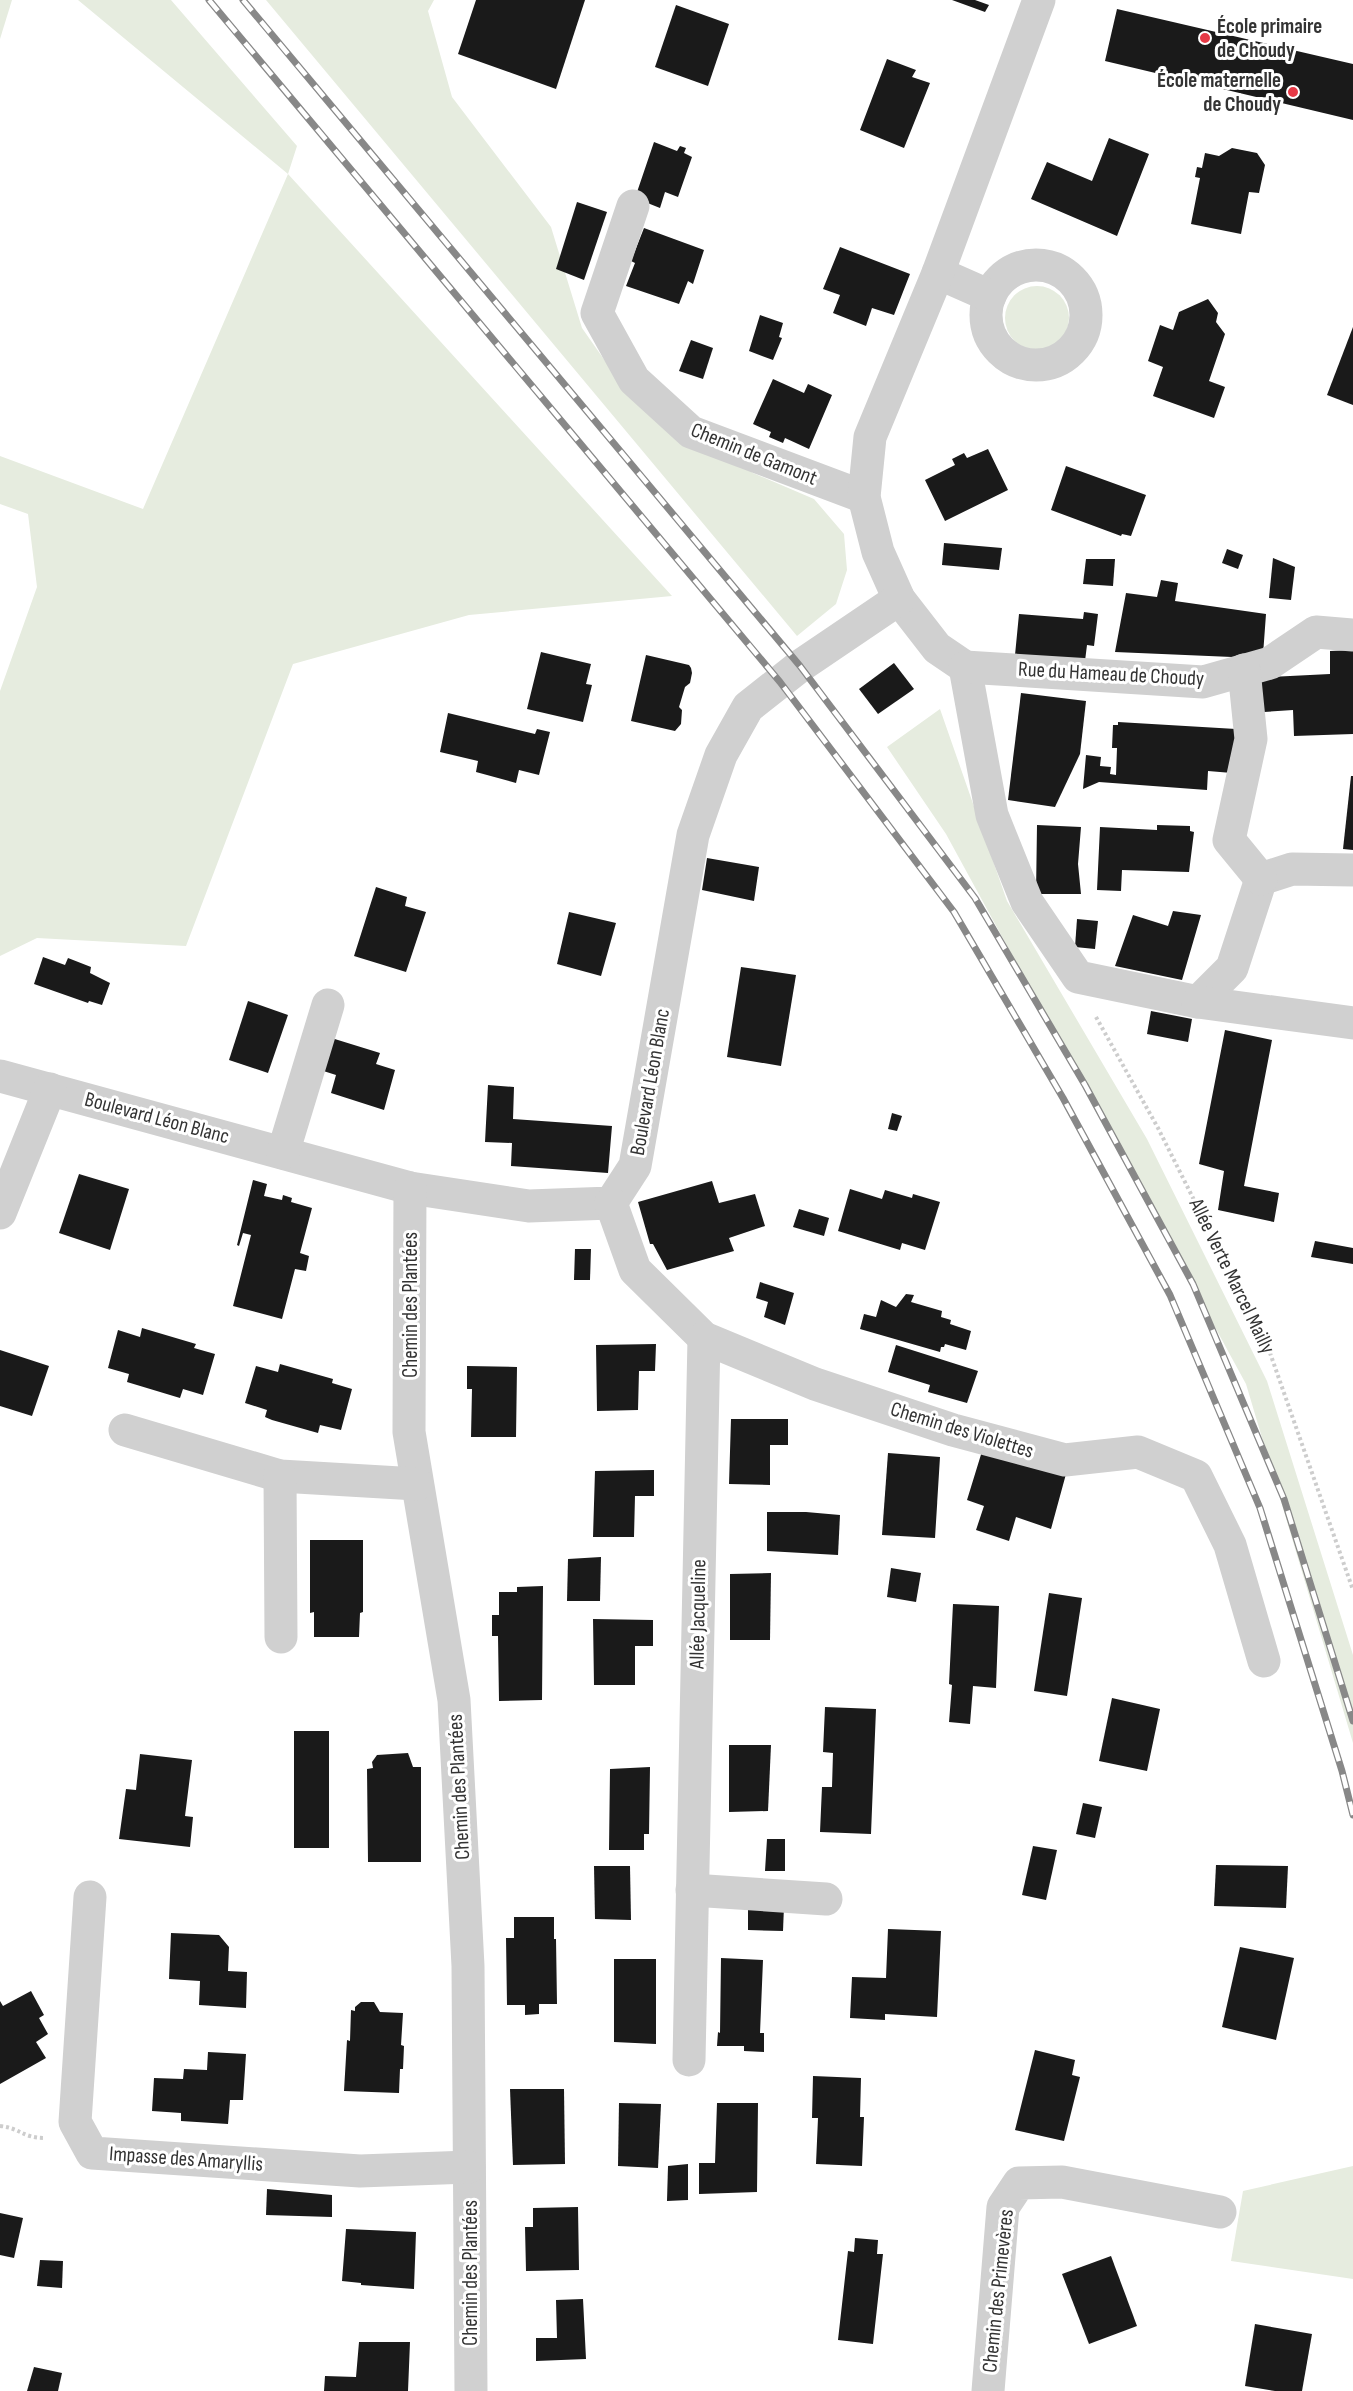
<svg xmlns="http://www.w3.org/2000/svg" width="1353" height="2391" viewBox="0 0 1353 2391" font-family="'Sofia Sans Condensed',sans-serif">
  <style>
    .green { fill: #e6ecdf }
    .building { fill: #1a1a1a }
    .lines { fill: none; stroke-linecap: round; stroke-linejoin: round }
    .path { stroke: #cdcdcd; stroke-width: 4; stroke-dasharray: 3 3; stroke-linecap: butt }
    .minor { stroke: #d0d0d0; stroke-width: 33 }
    .rail-casing { stroke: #888; stroke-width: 7 }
    .rail { stroke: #fff; stroke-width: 4.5; stroke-dasharray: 14; stroke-linecap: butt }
    .poi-dot { fill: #e63946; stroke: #fff; stroke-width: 2 }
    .labels { text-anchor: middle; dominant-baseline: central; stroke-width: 6; stroke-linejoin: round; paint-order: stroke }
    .poi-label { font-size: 21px; font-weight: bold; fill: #333; stroke: #fff; text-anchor: start }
    .street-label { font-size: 21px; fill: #333; stroke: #fff }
  </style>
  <rect width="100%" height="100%" fill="#fff"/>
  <!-- green -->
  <g class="green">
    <polygon points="0,0 12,0 0,39"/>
    <polygon points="78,0 171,0 297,146 288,174 672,596 469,615 293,664 186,946 37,938 0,956 0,691 37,587 28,514 0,504 0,456 143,509 288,174"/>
    <polygon points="266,0 434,0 428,11 452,97 551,227 582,328 624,388 753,473 814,499 844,534 847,570 836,604 797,636"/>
    <circle cx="1037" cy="318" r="32"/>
    <polygon points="940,709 1007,901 1147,1139 1267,1381 1353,1655 1353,1743 1246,1384 946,834 887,747"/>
    <polygon points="1353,2166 1353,2279 1231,2261 1243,2191"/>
  </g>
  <!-- building -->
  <g class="building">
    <polygon points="476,0 585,0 556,89 458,54"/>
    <polygon points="952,0 975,0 989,5 985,12"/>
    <polygon points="676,5 729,24 708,86 655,67"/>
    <polygon points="1117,9 1353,64 1353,120 1105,61"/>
    <polygon points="887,59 916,70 912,77 930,83 904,148 860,130"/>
    <polygon points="1109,138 1149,154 1117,236 1031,199 1047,162 1092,181"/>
    <polygon points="654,142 677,151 680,146 686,148 684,153 692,157 678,197 665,192 660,208 635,198"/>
    <polygon points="1232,148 1257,153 1265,165 1259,193 1249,192 1241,234 1191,224 1200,178 1195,177 1197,167 1202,168 1205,153 1219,156"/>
    <polygon points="577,202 607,212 584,280 556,269"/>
    <polygon points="644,228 704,250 693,284 688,281 679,304 626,286 635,263 631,261"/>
    <polygon points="840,247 910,274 894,315 872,308 866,326 833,313 840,295 823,289"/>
    <polygon points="1208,299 1218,313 1216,322 1225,334 1209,381 1225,387 1214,418 1153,396 1163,367 1148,361 1160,325 1173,330 1179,312"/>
    <polygon points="760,315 783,323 779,337 782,338 773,360 749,351"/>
    <polygon points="1353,327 1353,405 1327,395"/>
    <polygon points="691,340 713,348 703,379 679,371"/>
    <polygon points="773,379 804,393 808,384 832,395 809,449 785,438 783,443 769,437 771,432 753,424"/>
    <polygon points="988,449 1008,490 945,521 925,480 955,465 952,459 964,453 967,458"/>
    <polygon points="1066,466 1146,495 1131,536 1122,534 1121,536 1051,510"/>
    <polygon points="944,543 1002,548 999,570 942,565"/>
    <polygon points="1227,549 1243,555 1238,569 1222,563"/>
    <polygon points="1273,558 1295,567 1291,600 1269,598"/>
    <polygon points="1086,559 1115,559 1113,586 1083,584"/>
    <polygon points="1161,580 1178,583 1175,601 1266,614 1263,655 1232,657 1115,652 1126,593 1157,597"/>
    <polygon points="1084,612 1098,614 1094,646 1087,645 1085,661 1015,655 1019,614 1083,619"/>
    <polygon points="1353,650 1353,734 1294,736 1293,710 1264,712 1251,678 1330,674 1330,651"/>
    <polygon points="541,652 591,664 586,684 592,685 583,722 527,709"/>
    <polygon points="646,655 689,665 691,668 692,673 690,683 685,687 679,707 682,710 681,724 675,731 631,721"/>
    <polygon points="894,663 914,689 878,714 859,689"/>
    <polygon points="1021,693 1086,701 1080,754 1055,807 1008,800"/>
    <polygon points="448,713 535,734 537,729 550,732 539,775 519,770 516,783 476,772 478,761 440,752"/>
    <polygon points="1118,722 1236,729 1232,773 1208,771 1207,790 1099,782 1083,789 1086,755 1101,757 1100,766 1111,767 1110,774 1116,775 1117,748 1112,748 1113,725 1118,725"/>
    <polygon points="1351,776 1353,776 1353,850 1343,849"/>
    <polygon points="1037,825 1081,827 1078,864 1081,894 1036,894"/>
    <polygon points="1157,825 1190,826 1190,831 1194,832 1189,872 1122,870 1121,891 1097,890 1100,827 1157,830"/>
    <polygon points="707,858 759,867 754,901 702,890"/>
    <polygon points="376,887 407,897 405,906 426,912 406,972 354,956"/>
    <polygon points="1173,911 1201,915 1182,980 1115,966 1133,915 1168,926"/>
    <polygon points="569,912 616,923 601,976 557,964"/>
    <polygon points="1077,919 1098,921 1095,949 1075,947"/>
    <polygon points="43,957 65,965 68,958 91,967 90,973 110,983 102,1005 89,1001 88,1003 34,984"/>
    <polygon points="741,967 796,975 781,1066 727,1057"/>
    <polygon points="248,1001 288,1015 268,1073 229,1060"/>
    <polygon points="1151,1011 1192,1019 1188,1042 1147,1034"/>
    <polygon points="1225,1030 1272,1040 1244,1186 1279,1193 1274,1222 1218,1210 1224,1171 1199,1164"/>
    <polygon points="325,1036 380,1053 376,1064 395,1070 384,1110 331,1093 336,1075 314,1068"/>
    <polygon points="488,1085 514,1087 513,1119 612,1126 608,1173 511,1166 512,1143 485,1142"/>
    <polygon points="892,1113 902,1116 897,1131 888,1129"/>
    <polygon points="79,1174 129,1189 110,1250 59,1233"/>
    <polygon points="253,1180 267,1184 264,1196 282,1200 283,1195 292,1198 291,1202 312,1208 300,1253 309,1256 306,1271 295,1269 282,1319 233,1306 251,1235 243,1233 239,1246 237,1245"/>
    <polygon points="712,1181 719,1203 755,1194 765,1226 729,1238 734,1251 667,1270 653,1244 650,1244 638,1202"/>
    <polygon points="850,1189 882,1199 885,1190 912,1198 913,1194 940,1202 925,1250 902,1243 900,1250 838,1231"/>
    <polygon points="799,1209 829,1218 824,1236 793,1227"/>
    <polygon points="1315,1241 1353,1248 1353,1264 1311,1257"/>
    <polygon points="575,1249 591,1249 590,1280 574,1280"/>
    <polygon points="760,1282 794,1293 785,1325 764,1317 768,1302 756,1298"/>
    <polygon points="906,1294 914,1295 911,1302 942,1311 941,1317 951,1320 950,1324 971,1331 966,1350 945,1344 944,1347 941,1347 940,1352 860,1329 864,1314 876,1317 881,1300 896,1307"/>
    <polygon points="142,1328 196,1344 194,1348 215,1354 203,1395 183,1389 180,1398 127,1382 129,1374 108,1368 118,1330 140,1337"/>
    <polygon points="656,1344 655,1371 639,1371 638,1410 597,1411 596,1345"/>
    <polygon points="896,1345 978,1371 967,1403 928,1392 930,1385 888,1372"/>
    <polygon points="0,1350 49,1366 32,1416 0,1406"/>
    <polygon points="280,1364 333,1379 332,1383 352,1389 341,1430 320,1425 318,1433 272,1420 265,1417 267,1410 245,1403 256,1366 278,1372"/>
    <polygon points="467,1366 517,1367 516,1437 471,1437 472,1389 467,1389"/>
    <polygon points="731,1419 788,1419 788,1445 770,1445 770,1485 729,1484"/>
    <polygon points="983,1448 1066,1474 1051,1529 1016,1517 1009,1541 976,1530 984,1506 967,1500"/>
    <polygon points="888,1453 940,1457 935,1538 882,1535"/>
    <polygon points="654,1470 654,1496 635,1496 634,1537 593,1537 595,1471"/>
    <polygon points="767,1512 806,1512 840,1515 838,1555 767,1551"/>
    <polygon points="310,1540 363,1540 363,1612 360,1613 359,1637 314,1637 314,1612 310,1613"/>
    <polygon points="601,1557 600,1601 567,1601 568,1559"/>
    <polygon points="891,1568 921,1573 916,1602 887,1597"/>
    <polygon points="771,1573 770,1640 730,1640 730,1574"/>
    <polygon points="543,1586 542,1700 499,1701 498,1636 492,1636 492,1615 499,1615 499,1592 517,1592 517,1587"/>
    <polygon points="1049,1593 1082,1598 1067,1696 1034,1691"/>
    <polygon points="953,1604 999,1606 996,1688 973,1686 970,1724 949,1722 952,1685 949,1684"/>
    <polygon points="593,1619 653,1620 653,1646 635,1646 635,1685 594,1685"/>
    <polygon points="1112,1698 1160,1709 1147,1771 1099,1761"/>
    <polygon points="825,1707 876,1709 871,1834 820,1832 822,1787 832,1787 833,1753 823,1752"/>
    <rect x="294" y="1731" width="35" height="117"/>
    <polygon points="729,1745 771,1745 768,1811 729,1812"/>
    <polygon points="408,1753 413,1767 421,1767 421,1862 368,1862 367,1769 373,1768 372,1762 377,1755"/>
    <polygon points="140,1754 192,1760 185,1816 193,1817 190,1847 119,1839 126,1789 136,1790"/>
    <polygon points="650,1767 649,1834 644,1834 644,1850 609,1850 610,1769"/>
    <polygon points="1083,1803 1102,1807 1095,1838 1076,1834"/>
    <polygon points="767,1839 785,1839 785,1871 765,1871"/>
    <polygon points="1033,1846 1057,1850 1046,1900 1022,1895"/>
    <polygon points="1216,1865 1288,1866 1286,1908 1214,1906"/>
    <polygon points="594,1866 630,1866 631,1920 595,1919"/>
    <polygon points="748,1905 784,1906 783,1931 748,1930"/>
    <polygon points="514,1917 554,1917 554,1939 556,1939 557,2004 539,2004 539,2014 525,2015 525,2005 507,2005 506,1938 514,1938"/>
    <polygon points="888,1929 941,1931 937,2017 885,2014 885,2020 850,2018 852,1977 886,1978"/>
    <polygon points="171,1933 219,1935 229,1947 228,1971 247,1972 246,2008 199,2005 200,1981 169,1979"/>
    <polygon points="1240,1947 1294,1958 1276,2040 1222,2027"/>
    <polygon points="721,1958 763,1960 760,2033 764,2033 764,2052 744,2051 744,2046 717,2046 718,2032 720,2033"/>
    <polygon points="614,1959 656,1959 656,2044 614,2042"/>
    <polygon points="31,1991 44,2015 39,2018 48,2034 36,2042 46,2058 0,2084 0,2001 3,2006"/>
    <polygon points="361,2002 374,2002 380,2012 403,2013 401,2045 404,2046 403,2069 400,2069 399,2093 344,2091 347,2040 350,2041 351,2010 355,2011 355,2007"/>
    <polygon points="1035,2050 1075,2060 1072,2075 1080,2077 1064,2141 1015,2130"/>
    <polygon points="208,2052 246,2054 243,2100 230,2100 228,2124 181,2121 181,2113 152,2111 154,2078 183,2079 184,2069 207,2070"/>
    <polygon points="813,2076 861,2078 860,2117 864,2117 862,2166 816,2164 818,2118 812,2118"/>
    <polygon points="510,2089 564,2089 565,2164 513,2165"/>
    <polygon points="619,2103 661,2104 658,2168 618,2166"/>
    <polygon points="717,2103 758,2103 757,2192 699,2194 699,2163 715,2163"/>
    <polygon points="688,2164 688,2200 667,2201 668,2166"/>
    <polygon points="267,2189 332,2195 332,2217 266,2215"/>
    <polygon points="578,2207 579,2270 526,2271 525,2227 533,2227 533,2208"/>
    <polygon points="0,2213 23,2218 14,2258 0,2255"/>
    <polygon points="346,2229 416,2232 414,2289 361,2285 361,2283 342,2281"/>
    <polygon points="855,2238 878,2240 877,2254 883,2254 873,2344 838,2340 848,2251 854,2252"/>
    <polygon points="1111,2256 1137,2326 1089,2344 1062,2274"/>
    <polygon points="40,2260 63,2261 62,2288 37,2286"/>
    <polygon points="583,2299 586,2359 536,2361 536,2338 557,2338 556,2300"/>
    <polygon points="1255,2324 1312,2334 1302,2391 1275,2391 1245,2386"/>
    <polygon points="359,2342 410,2342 408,2391 324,2391 325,2376 356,2377"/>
    <polygon points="34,2367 62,2373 58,2391 27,2391"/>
  </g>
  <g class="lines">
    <!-- path -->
    <g class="path">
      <polyline points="1096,1017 1158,1128 1269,1350 1353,1590"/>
      <path d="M0 2126C20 2128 23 2138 44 2138"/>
    </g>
    <!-- minor -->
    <g class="minor">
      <polyline points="633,206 597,313 634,380 691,432 864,497"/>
      <circle cx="1036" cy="315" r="50"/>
      <polyline points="938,273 990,296"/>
      <polyline points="965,667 937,648 899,599 878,552 864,497 870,437 938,273 1039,0"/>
      <polyline points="965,667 992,815 1027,902 1078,977 1198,1002 1232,968 1261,879 1292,869 1353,870"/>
      <polyline points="965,667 1203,682 1270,663 1316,632 1353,635"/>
      <polyline points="1244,670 1251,739 1229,840 1261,879"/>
      <polyline points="1198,1002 1353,1023"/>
      <polyline points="0,1076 410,1188 529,1206 611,1203 635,1166 693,835 721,755 748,707 800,666 899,599"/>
      <polyline points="283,1153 328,1005"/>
      <polyline points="410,1188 409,1432 454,1700 468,1966 471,2391"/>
      <polyline points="611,1203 635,1270 704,1338 815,1384 953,1430 1065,1460 1138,1452 1196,1476 1230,1545 1264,1661"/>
      <polyline points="0,1213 50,1089"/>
      <polyline points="125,1430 280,1476 417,1484"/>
      <polyline points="280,1476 281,1637"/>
      <polyline points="692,1890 826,1899"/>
      <polyline points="90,1897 75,2122 92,2153 360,2171 469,2167"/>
      <polyline points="689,2060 704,1338"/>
      <polyline points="988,2391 1003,2207 1019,2183 1062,2182 1220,2212"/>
    </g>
    <defs>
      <g id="rail">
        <polyline points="209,0 780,682 954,912 1063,1098 1170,1295 1260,1508 1342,1771 1353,1815"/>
        <polyline points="243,0 800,666 975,898 1085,1085 1193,1284 1284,1499 1353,1721"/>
      </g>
    </defs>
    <!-- rail casing -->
    <use href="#rail" class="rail-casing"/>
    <!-- rail -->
    <use href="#rail" class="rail"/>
  </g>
  <!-- markers -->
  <g class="poi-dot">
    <circle cx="1205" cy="38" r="6"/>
    <circle cx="1293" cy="92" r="6"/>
  </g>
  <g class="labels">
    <!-- poi labels -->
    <g class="poi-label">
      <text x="1217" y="26">École primaire<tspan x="1217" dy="24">de Choudy</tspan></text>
      <text x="1281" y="80" text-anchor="end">École maternelle<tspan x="1281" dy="24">de Choudy</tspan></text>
    </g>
    <!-- street labels -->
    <g class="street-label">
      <text transform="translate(754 454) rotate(22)">Chemin de Gamont</text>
      <text transform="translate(1111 674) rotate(3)">Rue du Hameau de Choudy</text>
      <text transform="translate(650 1082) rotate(-80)">Boulevard Léon Blanc</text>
      <text transform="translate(157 1118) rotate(15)">Boulevard Léon Blanc</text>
      <text transform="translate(1232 1276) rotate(64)">Allée Verte Marcel Mailly</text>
      <text transform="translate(410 1305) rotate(-90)">Chemin des Plantées</text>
      <text transform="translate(962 1430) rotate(17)">Chemin des Violettes</text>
      <text transform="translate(698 1614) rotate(-89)">Allée Jacqueline</text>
      <text transform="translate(459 1787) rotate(-93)">Chemin des Plantées</text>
      <text transform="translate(186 2159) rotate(4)">Impasse des Amaryllis</text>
      <text transform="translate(470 2273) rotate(-90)">Chemin des Plantées</text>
      <text transform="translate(998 2291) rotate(-84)">Chemin des Primevères</text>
    </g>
  </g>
</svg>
